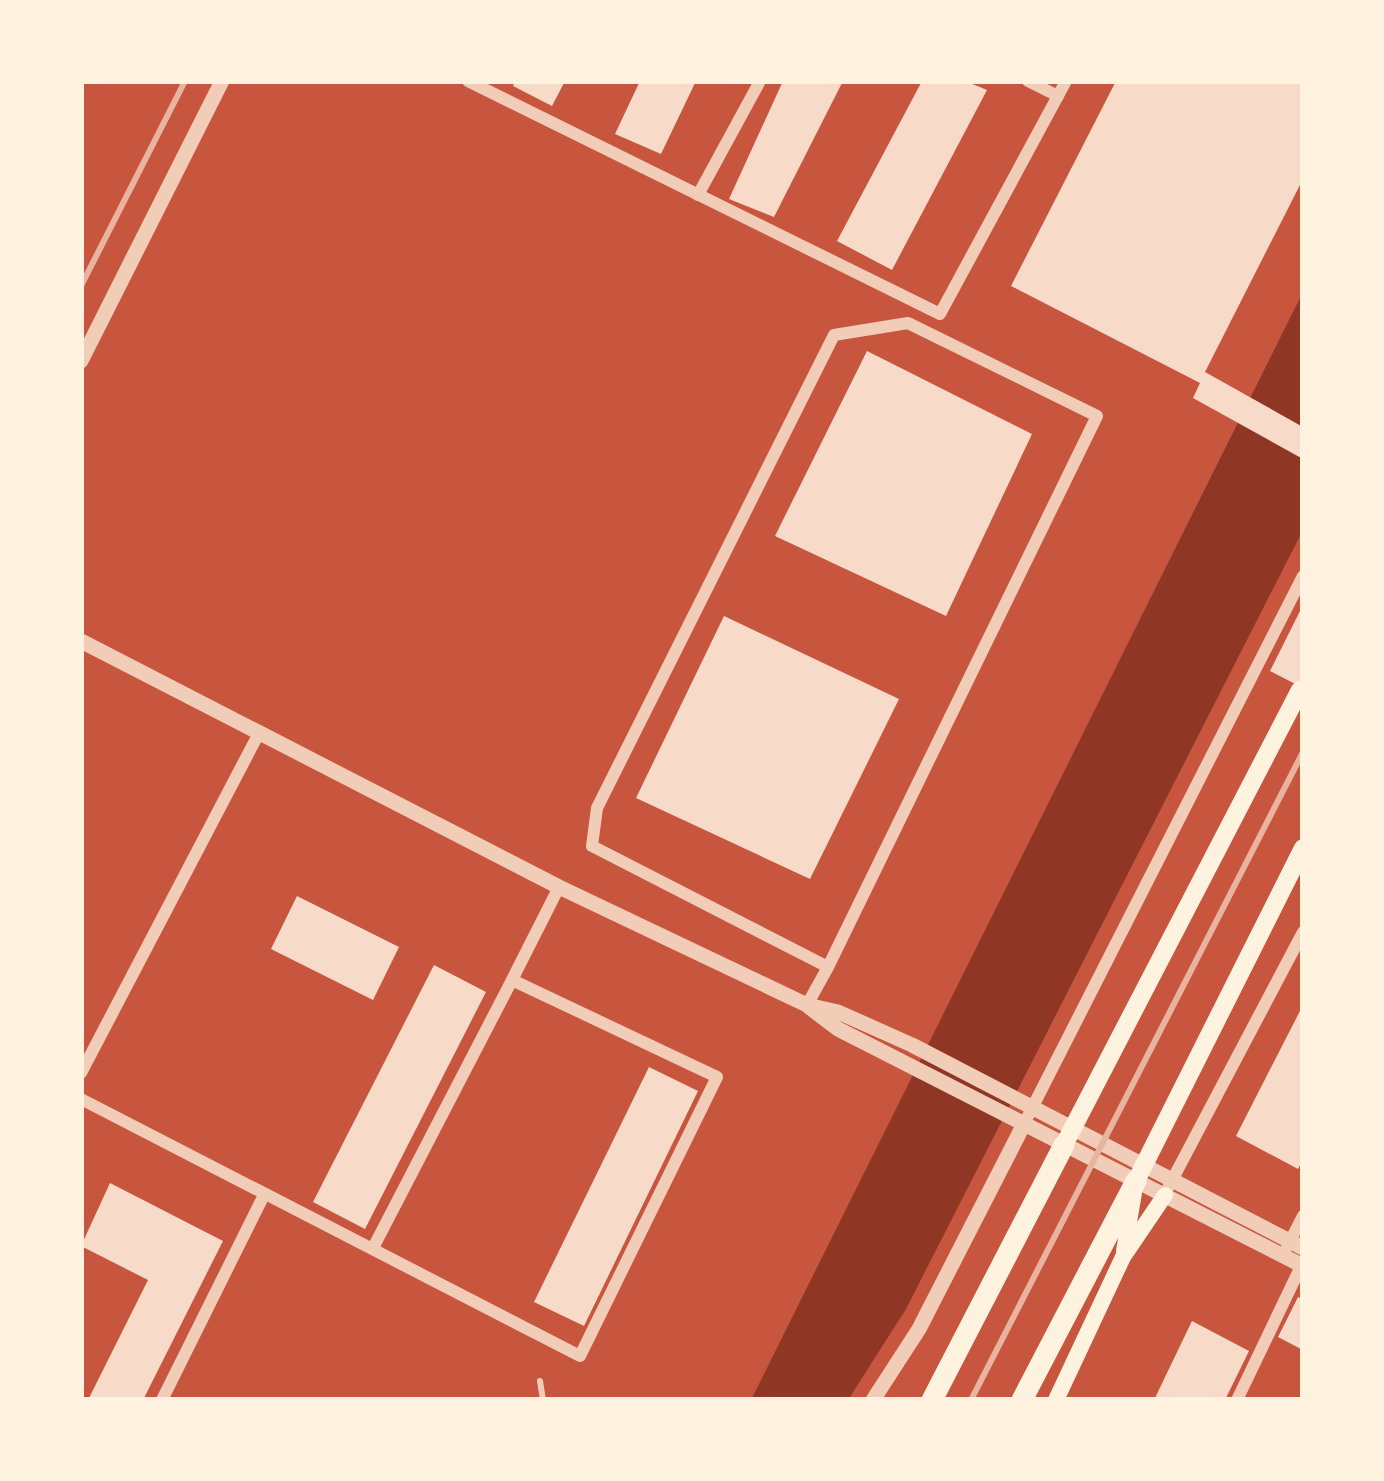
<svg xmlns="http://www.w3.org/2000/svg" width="1384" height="1481" viewBox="0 0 1384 1481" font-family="'Roboto Condensed',sans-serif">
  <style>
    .water { fill: #8f3625 }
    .building { fill: #f7dbc8 }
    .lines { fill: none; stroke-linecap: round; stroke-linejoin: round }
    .service { stroke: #f1ccb7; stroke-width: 6 }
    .minor { stroke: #f1ccb7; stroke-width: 12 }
    .tertiary { stroke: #f1ccb7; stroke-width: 15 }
    .secondary { stroke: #fff3e0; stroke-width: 16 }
    .primary { stroke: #fff3e0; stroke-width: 18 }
    .trunk { stroke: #fff3e0; stroke-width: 21 }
    .rail { stroke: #e9b49f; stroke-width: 6 }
  </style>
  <rect width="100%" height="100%" fill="#c8553d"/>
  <!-- water -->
  <polygon class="water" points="1303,292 1303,530 906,1309 848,1400 751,1400"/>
  <!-- building -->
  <g class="building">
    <polygon points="515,81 565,81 552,106 513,86"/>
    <polygon points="640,81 696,81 661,154 615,134"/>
    <polygon points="783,81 843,81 774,217 729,199"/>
    <polygon points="922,81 965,81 987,90 892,270 837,241"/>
    <polygon points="1116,81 1303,81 1303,179 1205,372 1303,427 1303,459 1193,398 1200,383 1011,286"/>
    <polygon points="867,351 1032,434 946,616 775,536"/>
    <polygon points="1303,605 1303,688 1270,671"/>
    <polygon points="724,616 899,699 810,879 636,798"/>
    <polygon points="297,896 399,947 373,1000 271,949"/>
    <polygon points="434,965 486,992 365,1229 313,1202"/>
    <polygon points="1303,1005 1303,1160 1298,1169 1236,1136"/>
    <polygon points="649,1067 698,1091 584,1326 534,1302"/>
    <polygon points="110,1183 223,1241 143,1400 88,1400 148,1280 81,1246"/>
    <polygon points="1298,1297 1303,1299 1303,1350 1278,1337"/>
    <polygon points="1192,1321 1249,1351 1225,1400 1154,1400"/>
  </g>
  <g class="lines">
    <!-- service -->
    <polyline class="service" points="540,1381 543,1400"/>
    <!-- minor -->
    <g class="minor">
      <polyline points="468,81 940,314 1066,81"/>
      <polyline points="1028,81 1058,96"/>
      <polyline points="698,195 760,81"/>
      <polygon points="908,323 1097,416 828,967 592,846 597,808 834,335"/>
      <polyline points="807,1005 828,967"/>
      <polyline points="81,1073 258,735"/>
      <polyline points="81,1099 580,1356 717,1077 512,980 559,887"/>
      <polyline points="1024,1124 1303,576"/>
      <polyline points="1168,1188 1303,932"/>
      <polyline points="1287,1247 1303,1216"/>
      <polyline points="373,1248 512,980"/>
      <polyline points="162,1400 264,1195"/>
      <polyline points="1237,1400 1303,1262"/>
    </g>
    <!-- tertiary -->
    <g class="tertiary">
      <polyline points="81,361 222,81"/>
      <polyline points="81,641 559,887 807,1005 838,1012 912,1045 1303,1248"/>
      <polyline points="809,1007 838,1029 1303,1266"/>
      <polyline points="873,1400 919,1329 1024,1124"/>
    </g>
    <!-- secondary -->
    <g class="secondary">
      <polyline points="1124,1251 1134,1193"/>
      <polyline points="1056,1400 1123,1257 1165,1195"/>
    </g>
    <!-- primary -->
    <g class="primary">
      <polyline points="1064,1145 1300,690"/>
      <polyline points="1136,1181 1303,848"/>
    </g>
    <!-- trunk -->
    <g class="trunk">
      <polyline points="932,1400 1064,1145"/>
      <polyline points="1022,1400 1136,1181"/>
    </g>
    <!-- rail -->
    <g class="rail">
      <polyline points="81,286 185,81"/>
      <polyline points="971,1400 1303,752"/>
    </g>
  </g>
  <!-- border -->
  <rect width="1384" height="1481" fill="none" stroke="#fff3e0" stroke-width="168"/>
</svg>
